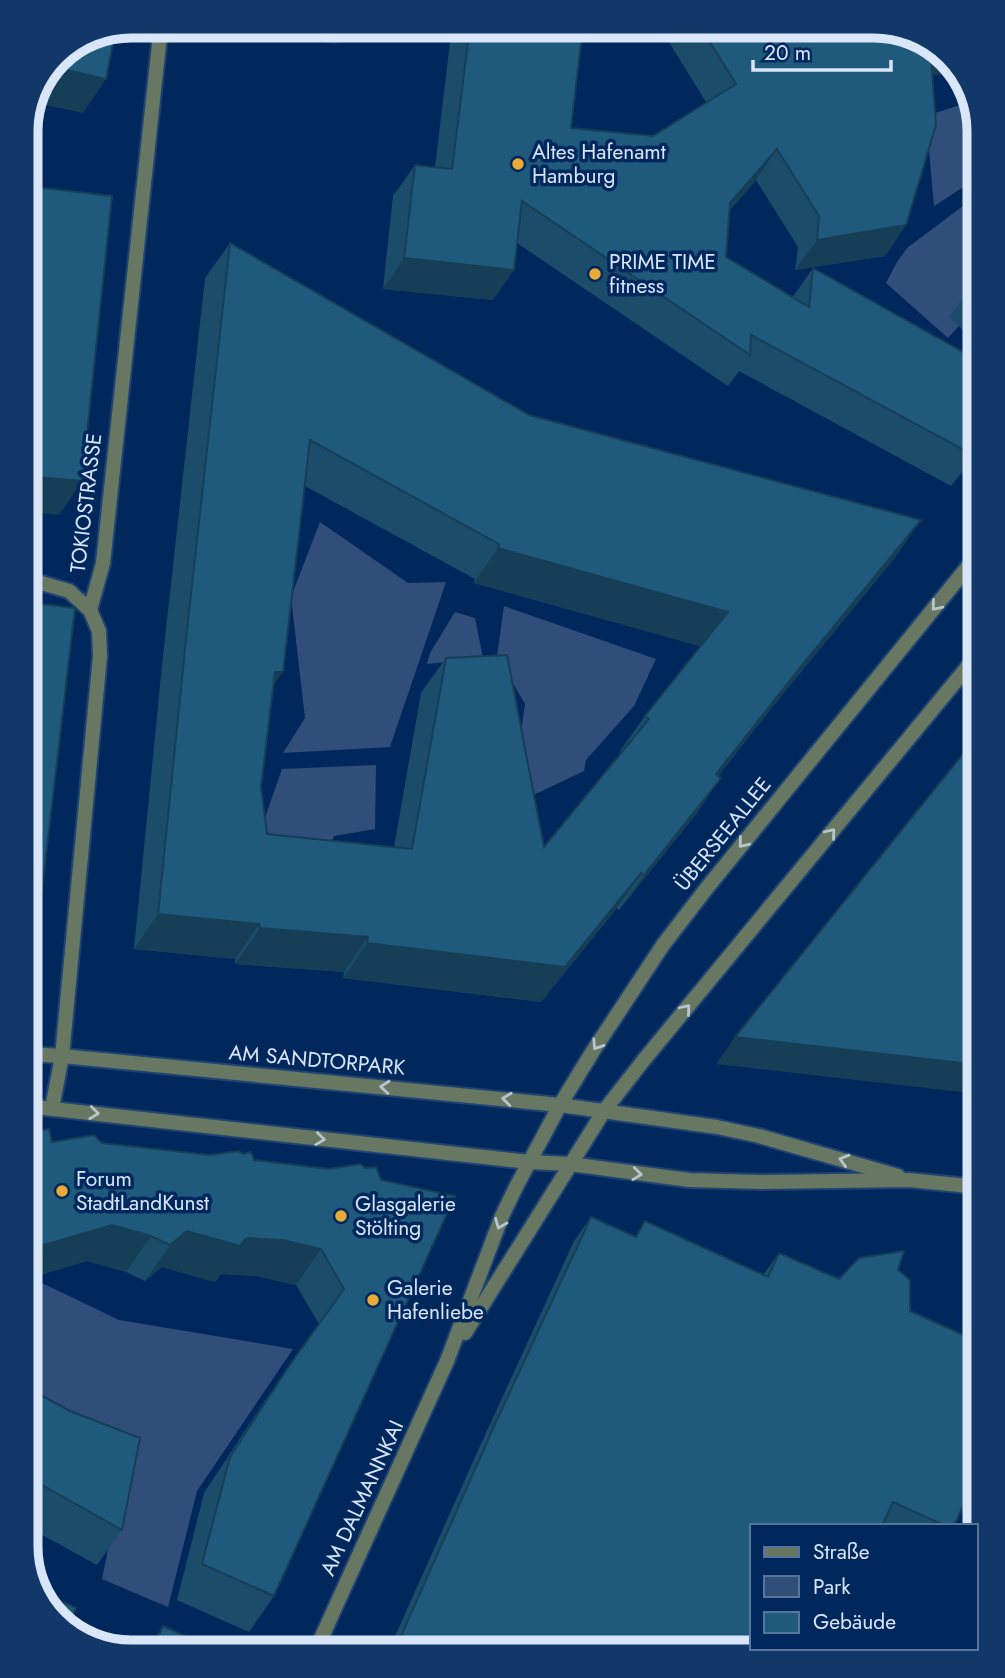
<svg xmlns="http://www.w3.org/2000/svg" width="1005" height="1678" viewBox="0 0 1005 1678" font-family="Jost,sans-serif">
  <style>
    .green { fill: #304e79 }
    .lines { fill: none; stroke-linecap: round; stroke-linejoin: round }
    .pedestrian-casing { stroke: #1f4372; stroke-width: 18 }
    .minor-casing { stroke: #1f4372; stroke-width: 18 }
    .pedestrian { stroke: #677761; stroke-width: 14 }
    .minor { stroke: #677761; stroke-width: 14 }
    .wall { fill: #1b4d6b; fill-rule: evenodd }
    .shaded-wall { fill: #163f57 }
    .building { fill: #1f5a7c; stroke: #163f57; stroke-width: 2; fill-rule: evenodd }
    .oneway { stroke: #b7c5cc }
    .poi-dot { fill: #eaaa38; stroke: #01285c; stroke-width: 2.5 }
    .labels { text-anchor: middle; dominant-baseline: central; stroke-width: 7; stroke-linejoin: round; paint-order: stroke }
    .poi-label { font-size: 21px; fill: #d9e6fa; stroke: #01285c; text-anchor: start }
    .street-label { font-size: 21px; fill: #d9e6fa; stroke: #01285c }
    .rim { fill: none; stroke: #d9e6fa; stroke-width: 9 }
  </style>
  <rect width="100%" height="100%" fill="#01285c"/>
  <!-- green -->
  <g class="green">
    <polygon points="972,101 979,131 979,177 934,206 926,116"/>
    <polygon points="979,194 979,281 959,326 948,338 886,283 897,262 907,248"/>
    <polygon points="320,522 408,583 446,582 390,747 283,753 305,718 291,597"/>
    <polygon points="504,606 656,659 634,706 586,760 584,771 525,799 519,747 525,704 497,656"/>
    <polygon points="455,612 475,618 483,658 427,664 430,653"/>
    <polygon points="376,765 375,829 334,836 324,857 294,858 262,826 282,769"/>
    <polygon points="42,1283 119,1320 293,1349 197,1491 168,1607 102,1579 125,1467 26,1425 26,1316"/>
  </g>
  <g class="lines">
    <defs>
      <polyline id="pedestrian" points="90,610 103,563 161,26"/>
      <g id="minor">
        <polyline points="26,581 38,582 69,591 90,610 99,631 100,656 62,1056 52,1108"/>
        <polyline points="26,1054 62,1056 560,1105 717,1127 759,1136 898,1176"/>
        <polyline points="26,1106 529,1162 570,1164 689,1180 760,1182 909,1180 979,1187"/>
        <polyline points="465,1333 604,1111 643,1061 979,653"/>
        <polyline points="315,1652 447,1361 502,1216 516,1187 560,1105 593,1051 663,945 706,889 979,553"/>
      </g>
    </defs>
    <!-- pedestrian casing -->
    <use href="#pedestrian" class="pedestrian-casing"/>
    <!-- minor casing -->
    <use href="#minor" class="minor-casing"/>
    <!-- pedestrian -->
    <use href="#pedestrian" class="pedestrian"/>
    <!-- minor -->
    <use href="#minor" class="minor"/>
  </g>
  <!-- wall -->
  <g class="wall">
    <polygon points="452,26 583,26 571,128 653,136 706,102 659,26 881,27 932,44 959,74 932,75 885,256 795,270 798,247 756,180 730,210 726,257 792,298 813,268 979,451 951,486 739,371 728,386 517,243 493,300 383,289 393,196 415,165 435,167"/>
    <path d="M230 243 529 415 897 555 774 705 718 776 697 813 619 910 617 908 541 1002 343 978 344 972 235 964V959L134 949 162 665 205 278ZM305 486 475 579 474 583 700 646 645 716 620 751 622 752 544 847 446 658 421 693 394 847 267 834 261 787 274 685Z"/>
    <polygon points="979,277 979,345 949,317"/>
    <polygon points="52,1142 102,1143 329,1169 376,1167 274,1596 249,1632 177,1600 204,1493 262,1405 319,1324 296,1285 257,1276 221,1274 215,1282 162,1267 145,1281 126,1272 87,1261 33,1277"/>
    <polygon points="591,1217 635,1237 645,1221 763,1275 779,1253 839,1279 898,1270 910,1311 954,1526 751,1526 874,1652 388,1652 480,1446 574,1241"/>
    <polygon points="26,1387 122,1530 97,1565 26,1526"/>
    <polygon points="163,1626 220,1652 145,1652"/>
  </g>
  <!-- shaded-wall -->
  <g class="shaded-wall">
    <polygon points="230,26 353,26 350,31 345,31 336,44 227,30"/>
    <polygon points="930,45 933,45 959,74 909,76"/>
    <polygon points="53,67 106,79 83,113 36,103"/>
    <polygon points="777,149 756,180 709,234 730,203"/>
    <polygon points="906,225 885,256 795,270 817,240"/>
    <polygon points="404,258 514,270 493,300 383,289"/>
    <polygon points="979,447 979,451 951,486 973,455"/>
    <polygon points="26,476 82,481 59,515 26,512"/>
    <polygon points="921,520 897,555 774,705 692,809 716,774 799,669"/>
    <polygon points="498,548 728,612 703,647 474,583"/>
    <polygon points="275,672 283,672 258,707"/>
    <polygon points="721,778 697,813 619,910 644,875"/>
    <polygon points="641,873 617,908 541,1002 343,978 367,943"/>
    <polygon points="158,914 259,924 235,959 134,949"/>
    <polygon points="260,928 368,937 344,972 235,964"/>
    <polygon points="26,957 34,958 26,970"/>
    <polygon points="735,1037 979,1065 979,1094 716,1064"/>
    <polygon points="112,1225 151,1236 126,1272 87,1261 26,1279 44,1245"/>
    <polygon points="187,1231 246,1238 282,1240 321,1249 296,1285 257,1276 221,1274 215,1282 162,1267 145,1281 170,1245"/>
  </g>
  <!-- building -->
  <g class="building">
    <polygon points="470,26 583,26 571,128 653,136 736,84 700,26 881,27 932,44 933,45 930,45 936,125 906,225 817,240 819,216 777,149 730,203 726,257 809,307 813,268 979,361 979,447 973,455 751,335 750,355 522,201 514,270 404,258 415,165 452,169"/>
    <polygon points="115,33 106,79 53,67 57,57"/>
    <polygon points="26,186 112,196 82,481 26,476"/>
    <path d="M230 243 529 415 921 520 799 669 716 774 721 778 644 875 641 873 565 967 367 943 368 937 260 928 259 924 158 914 187 630ZM310 440 499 544 498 548 728 612 645 716 649 719 544 847 507 655 446 658 412 849 267 834 261 787 275 672H283Z"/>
    <polygon points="979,277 979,294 971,287"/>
    <polygon points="26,602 75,608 34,958 26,957"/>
    <polygon points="979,734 979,1065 735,1037"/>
    <polygon points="49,1129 52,1142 94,1135 102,1143 210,1155 238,1151 243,1154 251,1152 254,1160 329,1169 360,1164 366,1168 376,1167 381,1180 455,1196 274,1596 202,1564 230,1457 287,1369 344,1289 321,1249 282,1240 246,1238 240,1246 187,1231 170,1245 151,1236 112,1225 44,1245 26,1296 26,1132"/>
    <polygon points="591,1217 636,1237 645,1221 768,1277 779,1253 839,1279 859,1258 904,1251 898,1270 910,1280 910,1311 979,1342 979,1470 954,1526 946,1526 893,1502 882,1526 751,1526 751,1648 889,1648 874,1652 394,1652 496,1422"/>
    <polygon points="26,1387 70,1411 140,1438 122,1530 26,1476"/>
    <polygon points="36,1590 76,1608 67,1628 37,1593"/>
    <polygon points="163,1626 220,1652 151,1652"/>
  </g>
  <!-- one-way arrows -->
  <defs><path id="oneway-chevron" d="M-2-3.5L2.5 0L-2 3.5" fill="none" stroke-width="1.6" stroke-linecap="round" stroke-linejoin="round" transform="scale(1.75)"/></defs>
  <g class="oneway">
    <use href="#oneway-chevron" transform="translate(936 606) rotate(129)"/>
    <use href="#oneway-chevron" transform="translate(831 833) rotate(-51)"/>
    <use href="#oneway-chevron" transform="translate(743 843) rotate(129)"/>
    <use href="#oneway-chevron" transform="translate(686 1009) rotate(-50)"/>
    <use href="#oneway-chevron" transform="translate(597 1045) rotate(123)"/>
    <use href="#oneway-chevron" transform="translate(385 1087) rotate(-175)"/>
    <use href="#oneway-chevron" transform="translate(507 1099) rotate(-174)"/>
    <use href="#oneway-chevron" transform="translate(94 1113) rotate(7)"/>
    <use href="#oneway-chevron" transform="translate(320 1139) rotate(7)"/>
    <use href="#oneway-chevron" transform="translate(844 1160) rotate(-164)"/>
    <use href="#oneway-chevron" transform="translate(637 1174) rotate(7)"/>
    <use href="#oneway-chevron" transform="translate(500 1224) rotate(112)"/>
  </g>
  <!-- markers -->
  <g class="poi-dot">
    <circle cx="518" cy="164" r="7"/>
    <circle cx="595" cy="274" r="7"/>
    <circle cx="62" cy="1191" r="7"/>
    <circle cx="341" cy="1216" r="7"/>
    <circle cx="373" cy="1300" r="7"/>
  </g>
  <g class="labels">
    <!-- poi labels -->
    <g class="poi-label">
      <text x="532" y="152">Altes Hafenamt<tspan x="532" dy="24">Hamburg</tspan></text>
      <text x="609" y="262">PRIME TIME<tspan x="609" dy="24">fitness</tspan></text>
      <text x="76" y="1179">Forum<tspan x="76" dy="24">StadtLandKunst</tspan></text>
      <text x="355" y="1204">Glasgalerie<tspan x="355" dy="24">Stölting</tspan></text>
      <text x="387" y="1288">Galerie<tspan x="387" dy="24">Hafenliebe</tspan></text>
    </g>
    <!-- street labels -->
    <g class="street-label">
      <text transform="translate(86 503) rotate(-83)">TOKIOSTRASSE</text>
      <text transform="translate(723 834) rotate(-51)">ÜBERSEEALLEE</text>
      <text transform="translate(317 1060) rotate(5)">AM SANDTORPARK</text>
      <text transform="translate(362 1498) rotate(-65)">AM DALMANNKAI</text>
    </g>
  </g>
  <!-- crop -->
  <path d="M0 0H1005V1678H0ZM131 38H874A93 93 0 0 1 967 131V1547A93 93 0 0 1 874 1640H131A93 93 0 0 1 38 1547V131A93 93 0 0 1 131 38Z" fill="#123769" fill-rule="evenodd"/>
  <path class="rim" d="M131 38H874A93 93 0 0 1 967 131V1547A93 93 0 0 1 874 1640H131A93 93 0 0 1 38 1547V131A93 93 0 0 1 131 38Z"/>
  <!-- legend -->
  <rect x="750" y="1524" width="228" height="126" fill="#01285c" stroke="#57749b" stroke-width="2"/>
  <rect x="764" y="1547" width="35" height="10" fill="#677761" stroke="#57749b" stroke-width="2"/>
  <text x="813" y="1559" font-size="21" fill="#d9e6fa">Straße</text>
  <rect x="764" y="1576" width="35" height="21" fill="#304e79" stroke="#57749b" stroke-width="2"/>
  <text x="813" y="1594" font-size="21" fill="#d9e6fa">Park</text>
  <rect x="764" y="1612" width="35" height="21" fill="#1f5a7c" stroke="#57749b" stroke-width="2"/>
  <text x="813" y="1629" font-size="21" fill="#d9e6fa">Gebäude</text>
  <!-- scale -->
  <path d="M753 60v10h138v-10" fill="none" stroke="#d9e6fa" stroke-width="3.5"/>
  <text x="764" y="60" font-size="21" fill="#d9e6fa" stroke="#01285c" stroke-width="5" paint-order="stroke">20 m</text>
</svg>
